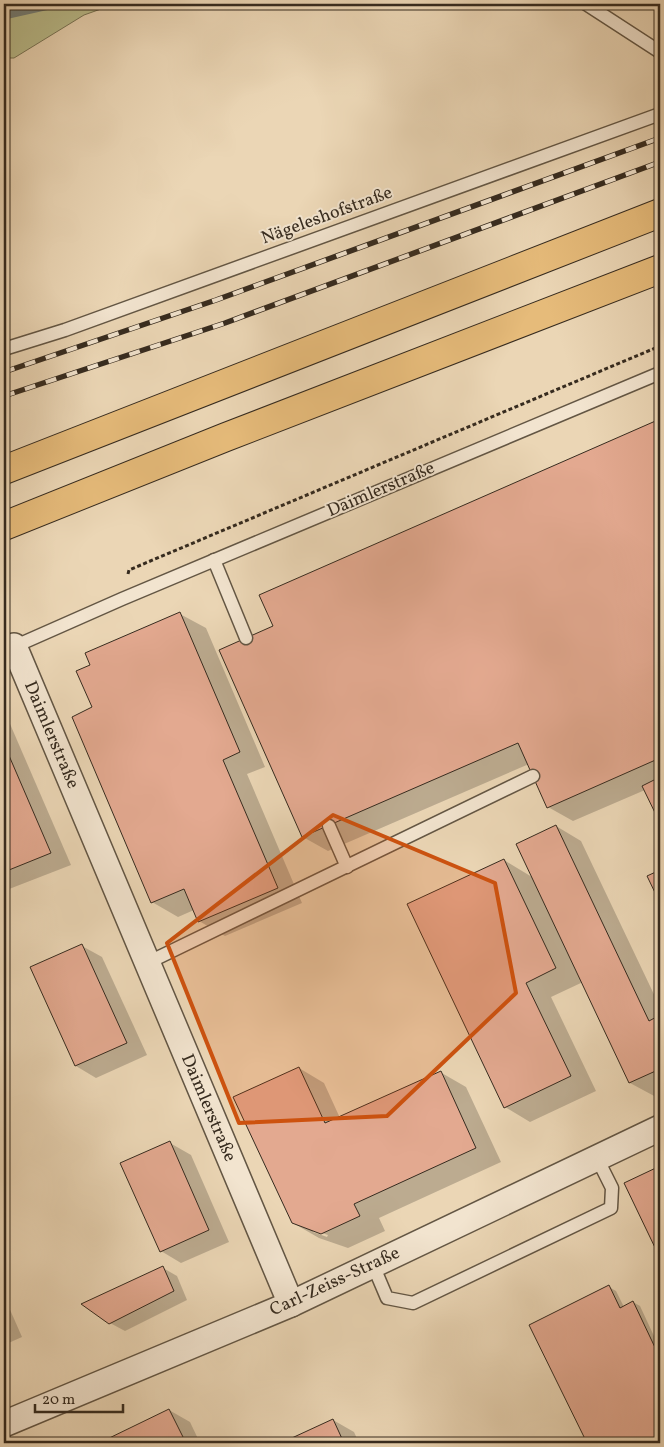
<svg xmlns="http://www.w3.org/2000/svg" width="664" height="1447" viewBox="0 0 664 1447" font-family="Vollkorn,serif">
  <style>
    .green { fill: #babd8c; stroke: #787456 }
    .shadow { fill: #0003; fill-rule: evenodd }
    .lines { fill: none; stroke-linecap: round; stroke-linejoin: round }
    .stream { stroke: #737f7a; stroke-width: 9 }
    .building { fill: #e3a990; stroke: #362b1f }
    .service-casing { stroke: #635644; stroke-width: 15 }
    .minor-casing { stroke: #635644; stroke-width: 28 }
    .trunk-casing { stroke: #362b1f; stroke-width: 30 }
    .path { stroke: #362b1f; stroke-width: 3; stroke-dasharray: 4 2.5; stroke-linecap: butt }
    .service { stroke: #f2e4cf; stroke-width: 12 }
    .minor { stroke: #f2e4cf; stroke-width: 25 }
    .trunk { stroke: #e6bb7a; stroke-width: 28 }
    .rail-casing { stroke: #362b1f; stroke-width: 5.5 }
    .rail { stroke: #f2e4cf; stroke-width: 4; stroke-dasharray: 11; stroke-linecap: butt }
    .marked { fill: #cd520f; fill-opacity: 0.2; stroke: #cd520f; stroke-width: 4; stroke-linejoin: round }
    .labels { text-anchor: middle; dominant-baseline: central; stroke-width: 4; stroke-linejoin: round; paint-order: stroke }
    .street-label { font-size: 18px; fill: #362b1f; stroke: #f2e4cf }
  </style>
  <rect width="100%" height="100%" fill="#ebd6b5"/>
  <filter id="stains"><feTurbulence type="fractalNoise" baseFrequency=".004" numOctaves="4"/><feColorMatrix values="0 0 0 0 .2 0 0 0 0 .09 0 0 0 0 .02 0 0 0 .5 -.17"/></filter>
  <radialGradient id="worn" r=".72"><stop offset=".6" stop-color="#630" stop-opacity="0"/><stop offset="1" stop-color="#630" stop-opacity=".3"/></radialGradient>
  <!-- green -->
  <polygon class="green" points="4,4 115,4 84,15 14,58 4,58"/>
  <!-- shadow -->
  <g class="shadow">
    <polygon points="660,421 660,820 645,790 573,821 548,807 529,764 328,851 303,837 275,627 261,596"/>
    <polygon points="180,614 206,628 265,767 247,774 302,903 225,936 199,921 194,910 178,917 152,902 93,708 92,666"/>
    <polygon points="4,710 71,865 4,891"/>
    <polygon points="556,826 581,841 660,1007 660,1095 656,1097 630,1083 583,982 551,997 596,1091 530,1122 505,1107 504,860 532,877"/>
    <polygon points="82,946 102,957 147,1055 96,1078 76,1066"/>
    <path d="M299 1068 324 1083 340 1118 440 1072 466 1087 501 1162 379 1218 385 1231 348 1248 319 1238 293 1223ZM313 1230 328 1235 327 1237 313 1232Z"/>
    <polygon points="170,1143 191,1155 229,1242 181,1263 161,1251"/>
    <polygon points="660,1167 660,1255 626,1184"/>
    <polygon points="163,1268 177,1276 187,1300 125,1331 110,1323"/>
    <polygon points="609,1287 616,1291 624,1307 633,1302 640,1306 660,1349 660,1443 589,1443 530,1326"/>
    <polygon points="4,1296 22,1337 4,1345"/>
    <polygon points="169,1410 190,1422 200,1443 102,1443"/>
    <polygon points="333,1420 354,1432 359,1443 284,1443"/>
  </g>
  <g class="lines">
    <!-- stream -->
    <polyline class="stream" points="4,15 53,4"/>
  </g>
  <!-- building -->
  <g class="building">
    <polygon points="660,419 660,758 547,808 518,743 302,837 219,650 273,626 259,595"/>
    <polygon points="180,612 240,752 223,760 278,888 198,922 184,889 151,903 72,717 92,707 76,671 90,665 85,653"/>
    <polygon points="4,744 51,853 4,872"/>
    <polygon points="660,777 660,823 642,786"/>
    <polygon points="556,825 649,1021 660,1015 660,1069 629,1083 516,844"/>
    <polygon points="504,859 556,968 526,983 571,1076 504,1108 407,904"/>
    <polygon points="660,870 660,903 647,876"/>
    <polygon points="82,944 127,1043 75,1066 30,967"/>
    <polygon points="299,1067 325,1123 441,1071 476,1148 354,1204 360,1216 321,1234 292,1223 233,1097"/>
    <polygon points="170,1141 209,1230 160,1252 120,1163"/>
    <polygon points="660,1166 660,1258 624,1183"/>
    <polygon points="163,1266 174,1291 109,1324 81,1304"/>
    <polygon points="609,1285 620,1308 633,1301 660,1358 660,1443 587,1443 529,1325"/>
    <polygon points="169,1409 186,1443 99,1443"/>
    <polygon points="333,1419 344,1443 281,1443"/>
  </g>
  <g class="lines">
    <defs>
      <g id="service">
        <polyline points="586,4 660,52"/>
        <polyline points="4,349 65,330 660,114"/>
        <polyline points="214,560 246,638"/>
        <polyline points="11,648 122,599 660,373"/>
        <polyline points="329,826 347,867"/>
        <polyline points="147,963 533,776"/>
        <polyline points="373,1265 387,1298 413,1303 611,1208 612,1188 597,1158"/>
      </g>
      <g id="minor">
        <polyline points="14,646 291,1304"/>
        <polyline points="4,1424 291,1304 660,1128"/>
      </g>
      <g id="trunk">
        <polyline points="4,470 660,213"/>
        <polyline points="4,526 226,437 660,269"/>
      </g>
    </defs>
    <!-- service casing -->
    <use href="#service" class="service-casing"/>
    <!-- minor casing -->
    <use href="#minor" class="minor-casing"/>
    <!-- trunk casing -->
    <use href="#trunk" class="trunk-casing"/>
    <!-- path -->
    <polyline class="path" points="128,574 129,570 660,346"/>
    <!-- service -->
    <use href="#service" class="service"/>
    <!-- minor -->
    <use href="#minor" class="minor"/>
    <!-- trunk -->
    <use href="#trunk" class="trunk"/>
    <defs>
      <g id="rail">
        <polyline points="4,372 216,300 660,138"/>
        <polyline points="4,396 225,323 660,162"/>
      </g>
    </defs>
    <!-- rail casing -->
    <use href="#rail" class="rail-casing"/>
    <!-- rail -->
    <use href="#rail" class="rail"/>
  </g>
  <!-- marked area -->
  <path class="marked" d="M333 815 495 883 516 993 387 1116 239 1123 167 943Z"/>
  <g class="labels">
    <!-- street labels -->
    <g class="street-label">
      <text transform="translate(327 216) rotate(-20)">Nägeleshofstraße</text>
      <text transform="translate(381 490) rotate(-23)">Daimlerstraße</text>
      <text transform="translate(51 735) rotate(67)">Daimlerstraße</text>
      <text transform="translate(208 1108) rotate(67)">Daimlerstraße</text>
      <text transform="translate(335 1282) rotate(-25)">Carl-Zeiss-Straße</text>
    </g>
  </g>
  <!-- margin -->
  <rect width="664" height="1447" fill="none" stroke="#ebd6b5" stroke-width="20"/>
  <rect x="5" y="5" width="654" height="1437" fill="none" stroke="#362b1f" stroke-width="2.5"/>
  <rect x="10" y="10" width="644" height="1427" fill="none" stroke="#362b1f"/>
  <!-- scale -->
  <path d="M35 1404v8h88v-8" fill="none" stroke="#362b1f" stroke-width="2.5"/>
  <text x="42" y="1404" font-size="15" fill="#362b1f" stroke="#f2e4cf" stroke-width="4" paint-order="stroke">20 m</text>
  <rect width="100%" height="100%" filter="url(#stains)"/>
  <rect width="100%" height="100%" fill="url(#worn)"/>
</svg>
